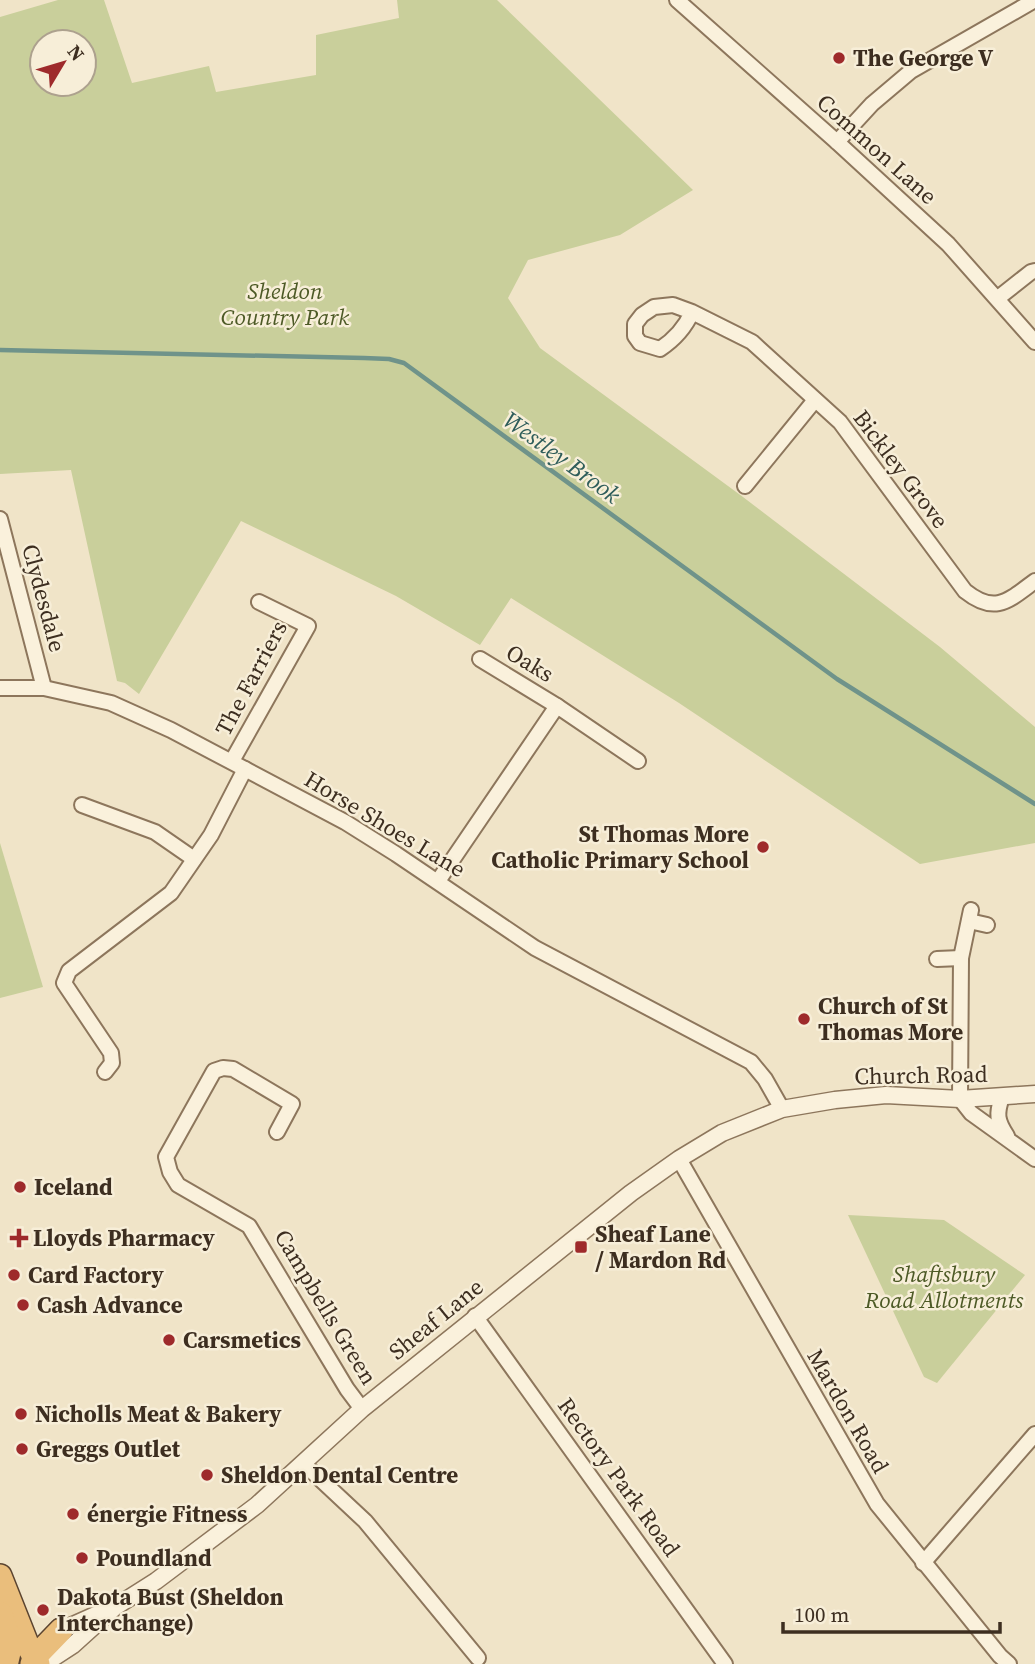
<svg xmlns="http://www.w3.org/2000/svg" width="1035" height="1664" viewBox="0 0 1035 1664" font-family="'Source Serif 4',serif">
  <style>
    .green { fill: #c9cf9b; fill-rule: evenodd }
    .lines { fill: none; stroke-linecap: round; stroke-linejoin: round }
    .stream { stroke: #6f938a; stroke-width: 4.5 }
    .minor-casing { stroke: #8d765c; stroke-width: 18 }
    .tertiary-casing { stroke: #8d765c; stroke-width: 19 }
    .trunk-casing { stroke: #5b4430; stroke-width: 26 }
    .minor { stroke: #faf1dc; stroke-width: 14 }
    .tertiary { stroke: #faf1dc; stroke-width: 16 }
    .trunk { stroke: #eabe7c; stroke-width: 23 }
    .poi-dot { fill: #9e2a2b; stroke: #f7eed8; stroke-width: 2.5 }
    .labels { text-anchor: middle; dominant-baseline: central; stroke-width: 5; stroke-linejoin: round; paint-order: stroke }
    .poi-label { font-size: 23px; font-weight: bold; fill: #3d2e20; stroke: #f7eed8; text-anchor: start }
    .street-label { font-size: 23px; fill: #3d2e20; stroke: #f7eed8 }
    .park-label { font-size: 23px; font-style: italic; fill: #4d5a26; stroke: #f7eed8 }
    .water-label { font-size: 24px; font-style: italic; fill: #2f5d5a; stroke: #f7eed8 }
  </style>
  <rect width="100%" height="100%" fill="#f0e4c8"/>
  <!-- green -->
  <g class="green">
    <path d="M58 0H104L132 83 209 66 216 92 316 75V35L399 18 397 0H497L693 190 620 235 528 260 508 298 540 348 743 497 940 647 1035 727V843L920 864 679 703 511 598 480 645 396 596 241 521 139 694 125 683 117 681 71 470 0 474V17ZM42 42H84V84H42Z"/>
    <polygon points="0,843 43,987 0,998"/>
    <polygon points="848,1215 944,1220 1025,1275 937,1383 924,1377"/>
  </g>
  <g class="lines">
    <!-- stream -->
    <polyline class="stream" points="0,350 364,358 389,359 404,363 837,679 1035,804"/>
    <defs>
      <g id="minor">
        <polyline points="677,0 837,142 948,244 1035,342"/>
        <polyline points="837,142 872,104 911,71 1035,0"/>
        <polyline points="998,298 1031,272 1035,271"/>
        <path d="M692 312C685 328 675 339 660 349L640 343 635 336V324L642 315 654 307 673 305 692 312 752 342 840 422 965 591C995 615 1008 601 1035 581"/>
        <polyline points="745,486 815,400"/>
        <polyline points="0,519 44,688"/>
        <polyline points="480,659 557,706"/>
        <polyline points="0,688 44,688 111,703 171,730 345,822 396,854 535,948 751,1062 765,1079 782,1109"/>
        <polyline points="232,761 308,626 259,602"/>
        <polyline points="82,805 155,832 194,859"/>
        <polyline points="438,881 557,706 638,761"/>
        <polyline points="971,910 961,958 960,1099 971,1113 1035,1159"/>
        <polyline points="969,921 987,925"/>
        <polyline points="937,959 961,958"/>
        <polyline points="105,1072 112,1063 111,1053 64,983 69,971 171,893 211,835 245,769"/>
        <path d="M1002 1097C996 1114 997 1121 1007 1136"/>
        <polyline points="277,1132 292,1104 233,1069 223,1068 214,1071 166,1157 170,1172 178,1185 249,1226 347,1389 362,1409"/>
        <polyline points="679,1159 877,1504 1000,1656 1009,1664"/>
        <polyline points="475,1316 725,1664"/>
        <polyline points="304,1464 365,1521 478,1658"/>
        <polyline points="923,1563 1035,1434"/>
      </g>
      <g id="tertiary">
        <polyline points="53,1634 100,1613"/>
        <polyline points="44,1664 73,1645 115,1607 156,1581 257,1505 362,1409 631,1193 679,1159 722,1133 782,1109 835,1100 886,1095 960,1099 1035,1094"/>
      </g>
      <g id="trunk">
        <polyline points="0,1576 27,1644 38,1664"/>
        <path d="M1 1614C7 1632 13 1646 6 1664"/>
        <polyline points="32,1664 34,1658 61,1630"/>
      </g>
    </defs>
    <!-- minor casing -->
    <use href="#minor" class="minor-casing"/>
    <!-- tertiary casing -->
    <use href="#tertiary" class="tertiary-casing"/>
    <!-- trunk casing -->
    <use href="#trunk" class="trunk-casing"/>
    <!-- minor -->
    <use href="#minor" class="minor"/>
    <!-- tertiary -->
    <use href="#tertiary" class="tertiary"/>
    <!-- trunk -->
    <use href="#trunk" class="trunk"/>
  </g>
  <!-- markers -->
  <g class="poi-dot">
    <circle cx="839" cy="58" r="7"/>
    <circle cx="763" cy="847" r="7"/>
    <circle cx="804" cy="1019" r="7"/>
    <circle cx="20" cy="1187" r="7"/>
    <path d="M15.5 1227.5h7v7h7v7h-7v7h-7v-7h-7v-7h7z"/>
    <rect x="574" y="1240" width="14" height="14" rx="3.5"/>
    <circle cx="14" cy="1275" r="7"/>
    <circle cx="23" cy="1305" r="7"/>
    <circle cx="169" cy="1340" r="7"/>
    <circle cx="21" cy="1414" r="7"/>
    <circle cx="22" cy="1449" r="7"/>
    <circle cx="207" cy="1475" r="7"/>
    <circle cx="73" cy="1514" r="7"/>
    <circle cx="82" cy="1558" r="7"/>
    <circle cx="43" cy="1610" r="7"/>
  </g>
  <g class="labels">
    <!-- poi labels -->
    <g class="poi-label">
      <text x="853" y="58">The George V</text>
      <text x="749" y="834" text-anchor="end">St Thomas More<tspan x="749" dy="26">Catholic Primary School</tspan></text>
      <text x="818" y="1006">Church of St<tspan x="818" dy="26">Thomas More</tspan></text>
      <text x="34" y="1187">Iceland</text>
      <text x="595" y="1234">Sheaf Lane<tspan x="595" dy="26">/ Mardon Rd</tspan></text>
      <text x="33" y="1238">Lloyds Pharmacy</text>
      <text x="28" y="1275">Card Factory</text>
      <text x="37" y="1305">Cash Advance</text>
      <text x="183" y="1340">Carsmetics</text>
      <text x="35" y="1414">Nicholls Meat &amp; Bakery</text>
      <text x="36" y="1449">Greggs Outlet</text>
      <text x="221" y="1475">Sheldon Dental Centre</text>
      <text x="87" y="1514">énergie Fitness</text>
      <text x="96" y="1558">Poundland</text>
      <text x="57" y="1597">Dakota Bust (Sheldon<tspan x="57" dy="26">Interchange)</tspan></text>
    </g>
    <!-- street labels -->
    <g class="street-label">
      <text transform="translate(877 149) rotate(42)">Common Lane</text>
      <text transform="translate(901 469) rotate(53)">Bickley Grove</text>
      <text transform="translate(44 598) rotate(75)">Clydesdale</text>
      <text transform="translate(530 663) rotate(31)">Oaks</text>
      <text transform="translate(251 678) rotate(-62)">The Farriers</text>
      <text transform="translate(385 824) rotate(31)">Horse Shoes Lane</text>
      <text transform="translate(921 1075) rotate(-1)">Church Road</text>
      <text transform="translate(326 1307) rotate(59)">Campbells Green</text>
      <text transform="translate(436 1319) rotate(-39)">Sheaf Lane</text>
      <text transform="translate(848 1411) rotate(60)">Mardon Road</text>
      <text transform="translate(619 1477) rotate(54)">Rectory Park Road</text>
    </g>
    <!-- park labels -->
    <g class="park-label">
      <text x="285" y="291">Sheldon<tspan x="285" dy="26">Country Park</tspan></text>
      <text x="944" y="1274">Shaftsbury<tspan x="944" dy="26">Road Allotments</tspan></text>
    </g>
    <!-- water labels -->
    <g class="water-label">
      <text transform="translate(562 457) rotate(36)">Westley Brook</text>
    </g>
  </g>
  <!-- north arrow -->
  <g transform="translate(63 63) rotate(52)"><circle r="33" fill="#f7eed8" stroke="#ada18e" stroke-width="2"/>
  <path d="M0-5L12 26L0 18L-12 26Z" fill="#9e2a2b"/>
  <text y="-10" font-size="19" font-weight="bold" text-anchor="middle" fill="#3d2e20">N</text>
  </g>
  <!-- scale -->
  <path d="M783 1622v10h217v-10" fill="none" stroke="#3d2e20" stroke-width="3.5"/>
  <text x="794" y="1622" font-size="21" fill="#3d2e20" stroke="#f7eed8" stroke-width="5" paint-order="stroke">100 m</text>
</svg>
